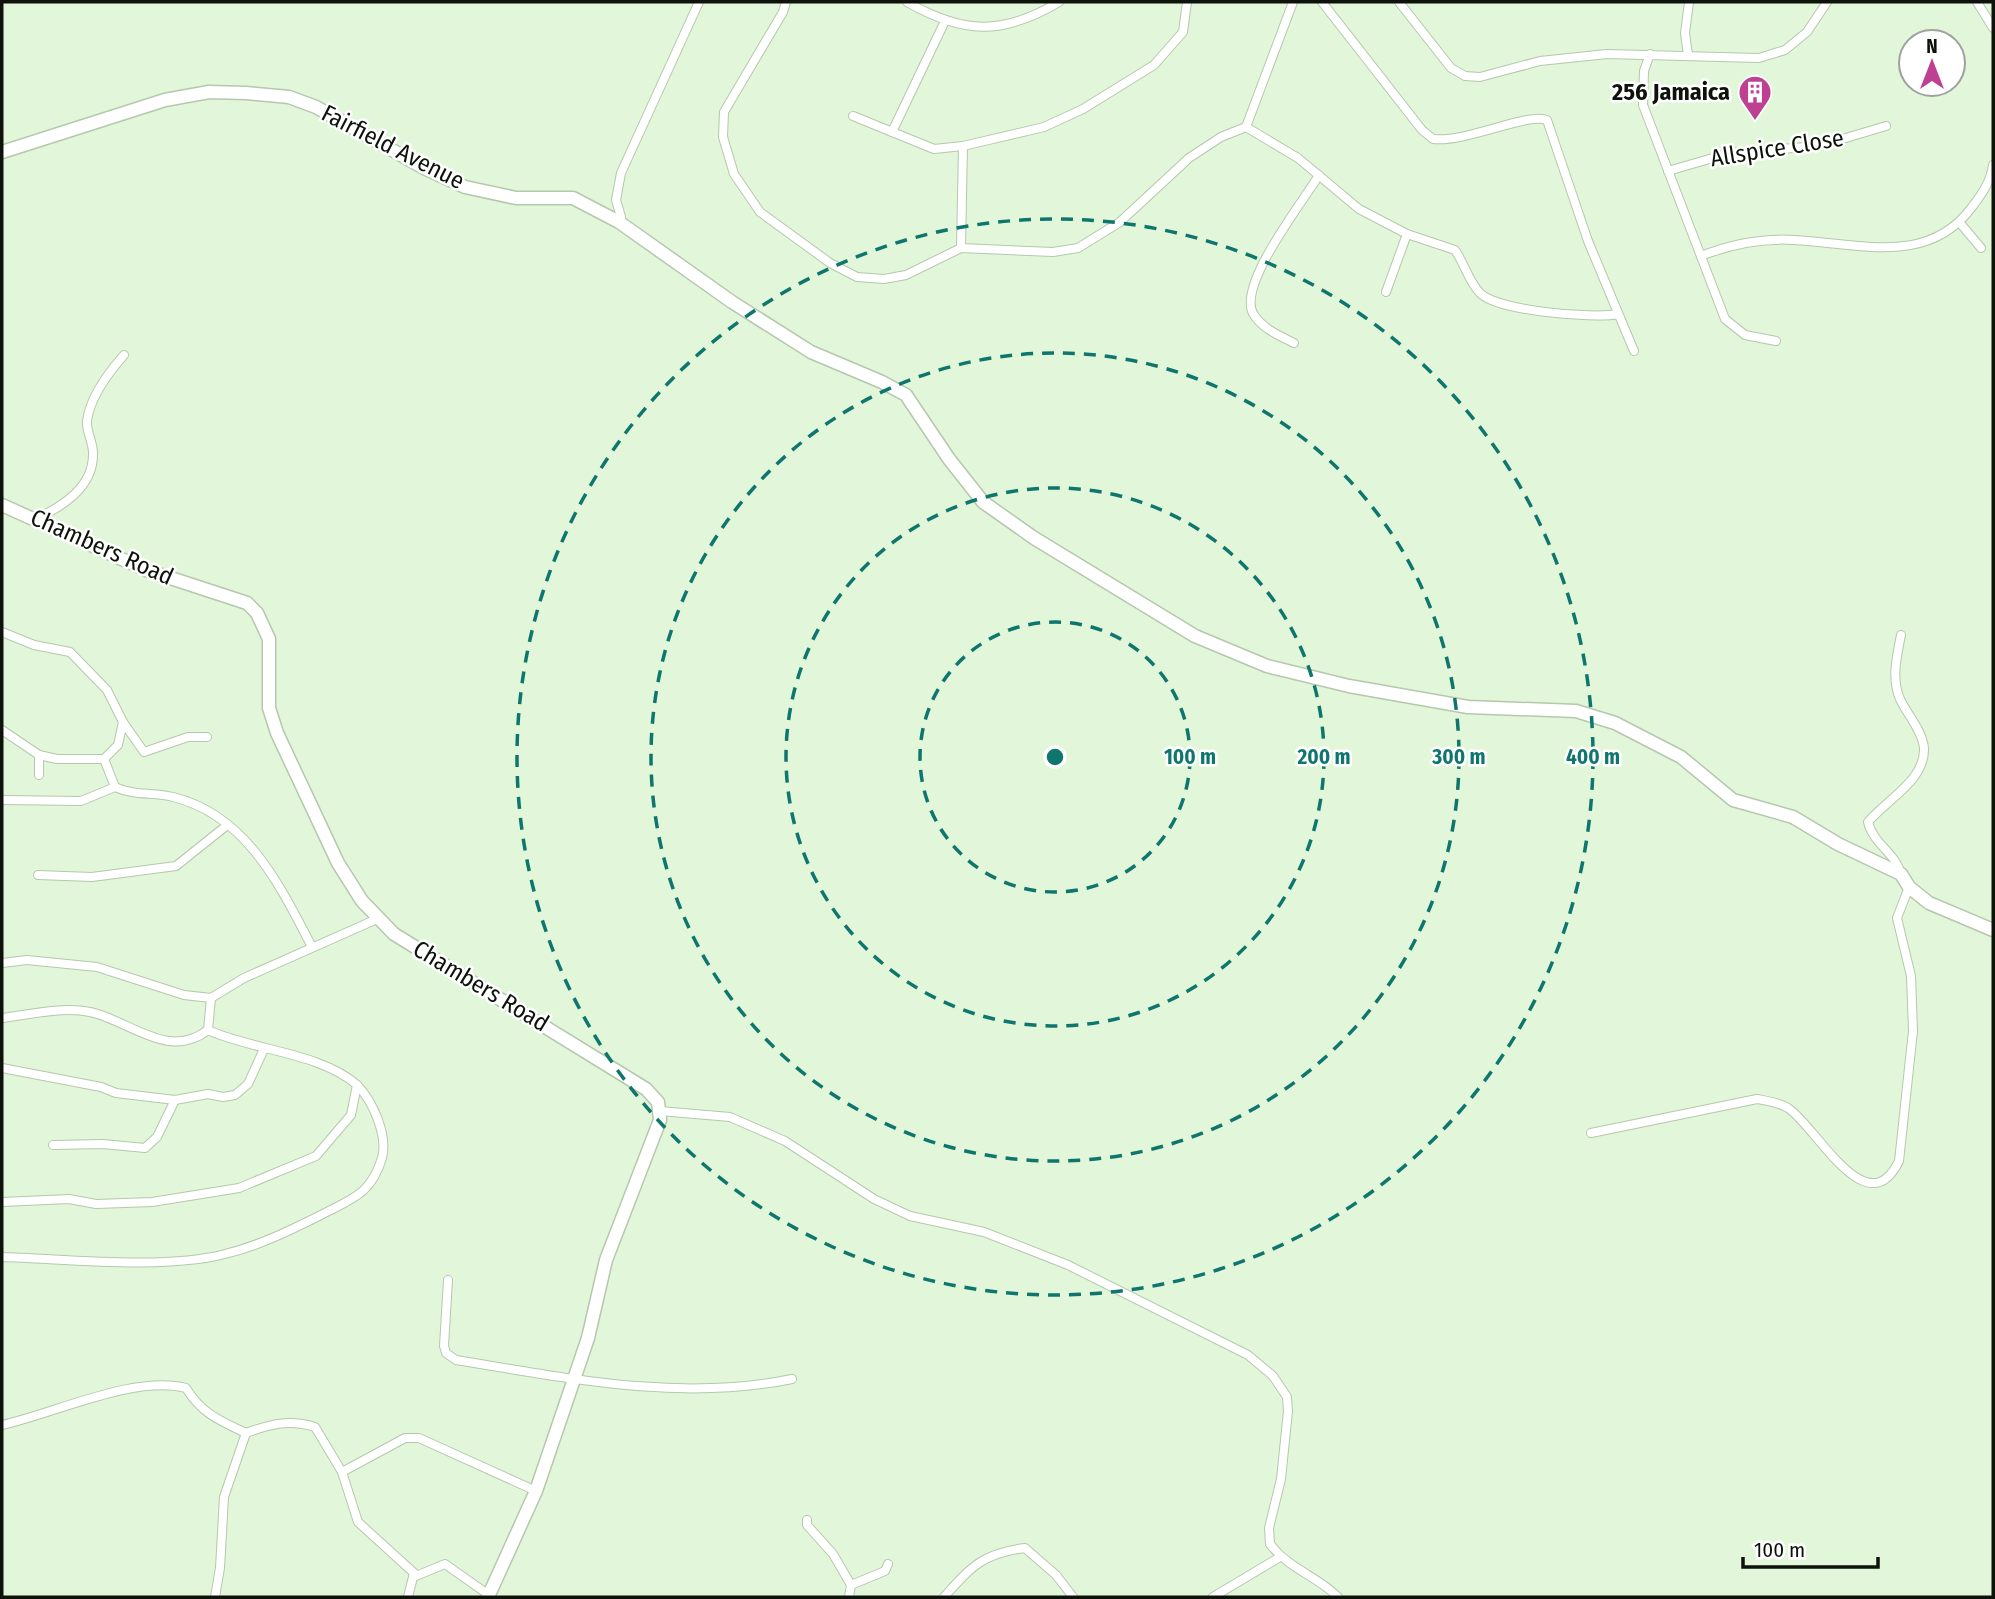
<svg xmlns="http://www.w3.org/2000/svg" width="1995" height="1599" viewBox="0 0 1995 1599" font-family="'Fira Sans Condensed',sans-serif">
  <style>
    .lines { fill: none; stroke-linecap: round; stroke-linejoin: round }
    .street-casing { stroke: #b5c8ad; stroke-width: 10 }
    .secondary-casing { stroke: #b5c8ad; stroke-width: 15 }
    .street { stroke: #fff; stroke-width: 8 }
    .secondary { stroke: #fff; stroke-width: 12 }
    .ring { fill: none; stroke: #0f766e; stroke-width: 3.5; stroke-dasharray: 12 9 }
    .labels { text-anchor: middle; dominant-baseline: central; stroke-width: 5; stroke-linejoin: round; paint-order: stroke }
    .poi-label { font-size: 24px; font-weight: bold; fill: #0d130a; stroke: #fff; text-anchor: end }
    .street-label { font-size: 24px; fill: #0d130a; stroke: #fff }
    .centre { fill: #0f766e; stroke: #fff; stroke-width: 3.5 }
    .ring-label { font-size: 21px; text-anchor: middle; font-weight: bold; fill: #0f766e; stroke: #fff; stroke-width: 5; stroke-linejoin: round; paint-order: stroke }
  </style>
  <rect width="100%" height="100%" fill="#e2f6da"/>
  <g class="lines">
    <defs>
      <g id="street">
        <polyline points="786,2 783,12 724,112 723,137 734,174 760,212 830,263 857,277 884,279 906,275 961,248 1053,252 1078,248 1120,222 1189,158 1221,137 1246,127"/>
        <path d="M907 2C963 34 1002 36 1059 2"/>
        <path d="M1322 2 1422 130 1433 139C1466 143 1528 112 1547 120L1588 241 1634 351"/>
        <polyline points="1399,2 1451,68 1465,76 1480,77 1540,61 1607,54 1759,58 1785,50 1807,32 1827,2"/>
        <polyline points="1977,2 1993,28"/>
        <polyline points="1650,54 1644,71 1643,105 1725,319 1745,335 1776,341"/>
        <polyline points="1688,55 1685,33 1689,2"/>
        <polyline points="853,116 934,149 963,146 1044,127 1083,109 1154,65 1183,32 1187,2"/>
        <path d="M1246 127 1298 158 1359 209 1407 234 1455 250C1464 263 1469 282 1480 293 1497 311 1594 319 1618 314"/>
        <polyline points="1246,127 1293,2"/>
        <polyline points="892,132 945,21"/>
        <polyline points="1668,171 1730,153 1819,146 1886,126"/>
        <polyline points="619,222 621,217 616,200 621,173 699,2"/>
        <polyline points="1960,223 1981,248"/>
        <polyline points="961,248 963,146"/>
        <path d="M1701 256C1731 244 1762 238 1794 240 1858 243 1928 267 1972 207 1982 194 1991 181 1993 165"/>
        <polyline points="1386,292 1407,234"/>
        <path d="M1294 343C1280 336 1263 329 1254 315 1235 287 1303 202 1319 175"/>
        <path d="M36 519C63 506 94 487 93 453 93 442 86 431 87 421 90 397 109 372 124 355"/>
        <polyline points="2,632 34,645 70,652 107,690 123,722 118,745 104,759 57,759 39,755 2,730"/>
        <polyline points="123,722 144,752 188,737 207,737"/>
        <path d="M104 759 115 787C134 796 153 792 173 797 247 815 280 886 312 947"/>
        <polyline points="39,775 39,755"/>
        <polyline points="2,800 81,801 115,787"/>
        <path d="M1901 874C1895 852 1873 844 1868 822 1882 806 1902 793 1914 777 1938 744 1913 726 1900 699 1891 679 1897 655 1901 635"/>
        <polyline points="38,875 92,877 176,866 226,826"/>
        <polyline points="2,963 27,960 97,967 184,995 211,998 244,978 377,919"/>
        <path d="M2 1018C29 1015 62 1006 90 1012 129 1020 168 1061 208 1030L211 998"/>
        <polyline points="2,1068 101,1087 116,1093 175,1100 208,1094 223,1097 235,1095 248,1084 264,1049"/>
        <path d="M660 1111 730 1117 785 1141 874 1199 910 1216 984 1232 1068 1265 1248 1355 1273 1376 1287 1397 1288 1411 1281 1479 1269 1528 1270 1544C1289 1569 1317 1576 1338 1597"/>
        <path d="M1591 1133 1757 1099C1768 1101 1778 1102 1788 1108 1816 1126 1867 1227 1899 1161L1913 1031 1911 976 1897 918 1909 887"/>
        <polyline points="53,1145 103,1144 145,1148 157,1137 175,1100"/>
        <polyline points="2,1202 69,1199 96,1204 152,1202 239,1188 316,1156 351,1115 357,1085"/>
        <path d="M2 1257C67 1259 163 1270 225 1254 258 1246 289 1231 319 1216 351 1199 371 1195 382 1158 388 1136 373 1101 357 1085 322 1053 251 1050 208 1030"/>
        <path d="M448 1280 444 1346 446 1353 456 1360C566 1378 681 1402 792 1379"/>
        <path d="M2 1425C56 1413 133 1375 186 1388 201 1413 220 1421 246 1433"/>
        <polyline points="807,1520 807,1525 833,1554 851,1585"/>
        <polyline points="416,1576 445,1564 489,1595"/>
        <path d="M215 1597 220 1568 224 1497 246 1433C271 1424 289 1419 315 1427L342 1472"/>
        <polyline points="408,1597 414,1573 358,1522 342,1472 405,1438 419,1438 536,1491"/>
        <polyline points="849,1597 851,1585 885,1571 888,1564"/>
        <path d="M944 1597C971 1567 983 1553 1025 1548L1056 1575 1073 1597"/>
        <polyline points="1213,1597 1280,1557"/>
      </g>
      <g id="secondary">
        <polyline points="2,152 165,100 209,92 246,93 289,97 316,107 424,168 465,187 516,198 573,198 619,222 732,302 811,352 882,382 906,395 949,459 983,502 1034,538 1195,636 1267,666 1349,686 1468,707 1576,711 1615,723 1681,757 1733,800 1793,817 1838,844 1901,874 1909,887 1929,903 1993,930"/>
        <polyline points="2,505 146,570 247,603 257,613 269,639 269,708 277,733 338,863 362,901 394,934 646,1089 658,1102 660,1120 606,1260 588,1338 536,1491 488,1597"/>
      </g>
    </defs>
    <!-- street casing -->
    <use href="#street" class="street-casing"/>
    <!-- secondary casing -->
    <use href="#secondary" class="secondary-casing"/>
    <!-- street -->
    <use href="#street" class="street"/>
    <!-- secondary -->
    <use href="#secondary" class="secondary"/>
  </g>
  <!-- distance rings -->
  <g class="ring">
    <circle cx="1055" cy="757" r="135"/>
    <circle cx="1055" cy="757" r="269"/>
    <circle cx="1055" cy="757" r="404"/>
    <circle cx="1055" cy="757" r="538"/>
  </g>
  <!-- icons -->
  <defs>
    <symbol id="building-pin" viewBox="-11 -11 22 30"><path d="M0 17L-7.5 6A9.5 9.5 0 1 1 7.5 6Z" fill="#be4191" stroke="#fff"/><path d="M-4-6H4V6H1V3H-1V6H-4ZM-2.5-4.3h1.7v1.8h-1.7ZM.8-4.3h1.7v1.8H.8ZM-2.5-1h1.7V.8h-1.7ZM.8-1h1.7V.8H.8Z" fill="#fff"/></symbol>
  </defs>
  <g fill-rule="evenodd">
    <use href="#building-pin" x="1736" y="73" width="38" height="52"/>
  </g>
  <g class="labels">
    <!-- poi labels -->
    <g class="poi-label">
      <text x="1730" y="92">256 Jamaica</text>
    </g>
    <!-- street labels -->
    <g class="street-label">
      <text transform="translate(393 147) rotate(27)">Fairfield Avenue</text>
      <text transform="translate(1777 148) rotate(-9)">Allspice Close</text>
      <text transform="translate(102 547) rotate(24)">Chambers Road</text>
      <text transform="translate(481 986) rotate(31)">Chambers Road</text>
    </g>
  </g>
  <circle cx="1055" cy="757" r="10" class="centre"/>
  <g class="ring-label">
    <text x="1190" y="764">100 m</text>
    <text x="1324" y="764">200 m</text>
    <text x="1459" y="764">300 m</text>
    <text x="1593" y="764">400 m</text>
  </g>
  <!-- border -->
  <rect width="1995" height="1599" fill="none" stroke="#0d130a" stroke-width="7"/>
  <!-- north arrow -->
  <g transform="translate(1932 63)"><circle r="33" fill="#ffffff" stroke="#9ea19d" stroke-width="2"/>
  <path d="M0-5L12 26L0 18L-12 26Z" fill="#be4191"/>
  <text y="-10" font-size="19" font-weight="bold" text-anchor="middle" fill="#0d130a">N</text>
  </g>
  <!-- scale -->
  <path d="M1743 1557v10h135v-10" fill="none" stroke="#0d130a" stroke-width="3.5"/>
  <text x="1754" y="1557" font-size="21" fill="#0d130a" stroke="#ffffff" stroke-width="5" paint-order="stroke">100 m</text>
</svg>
